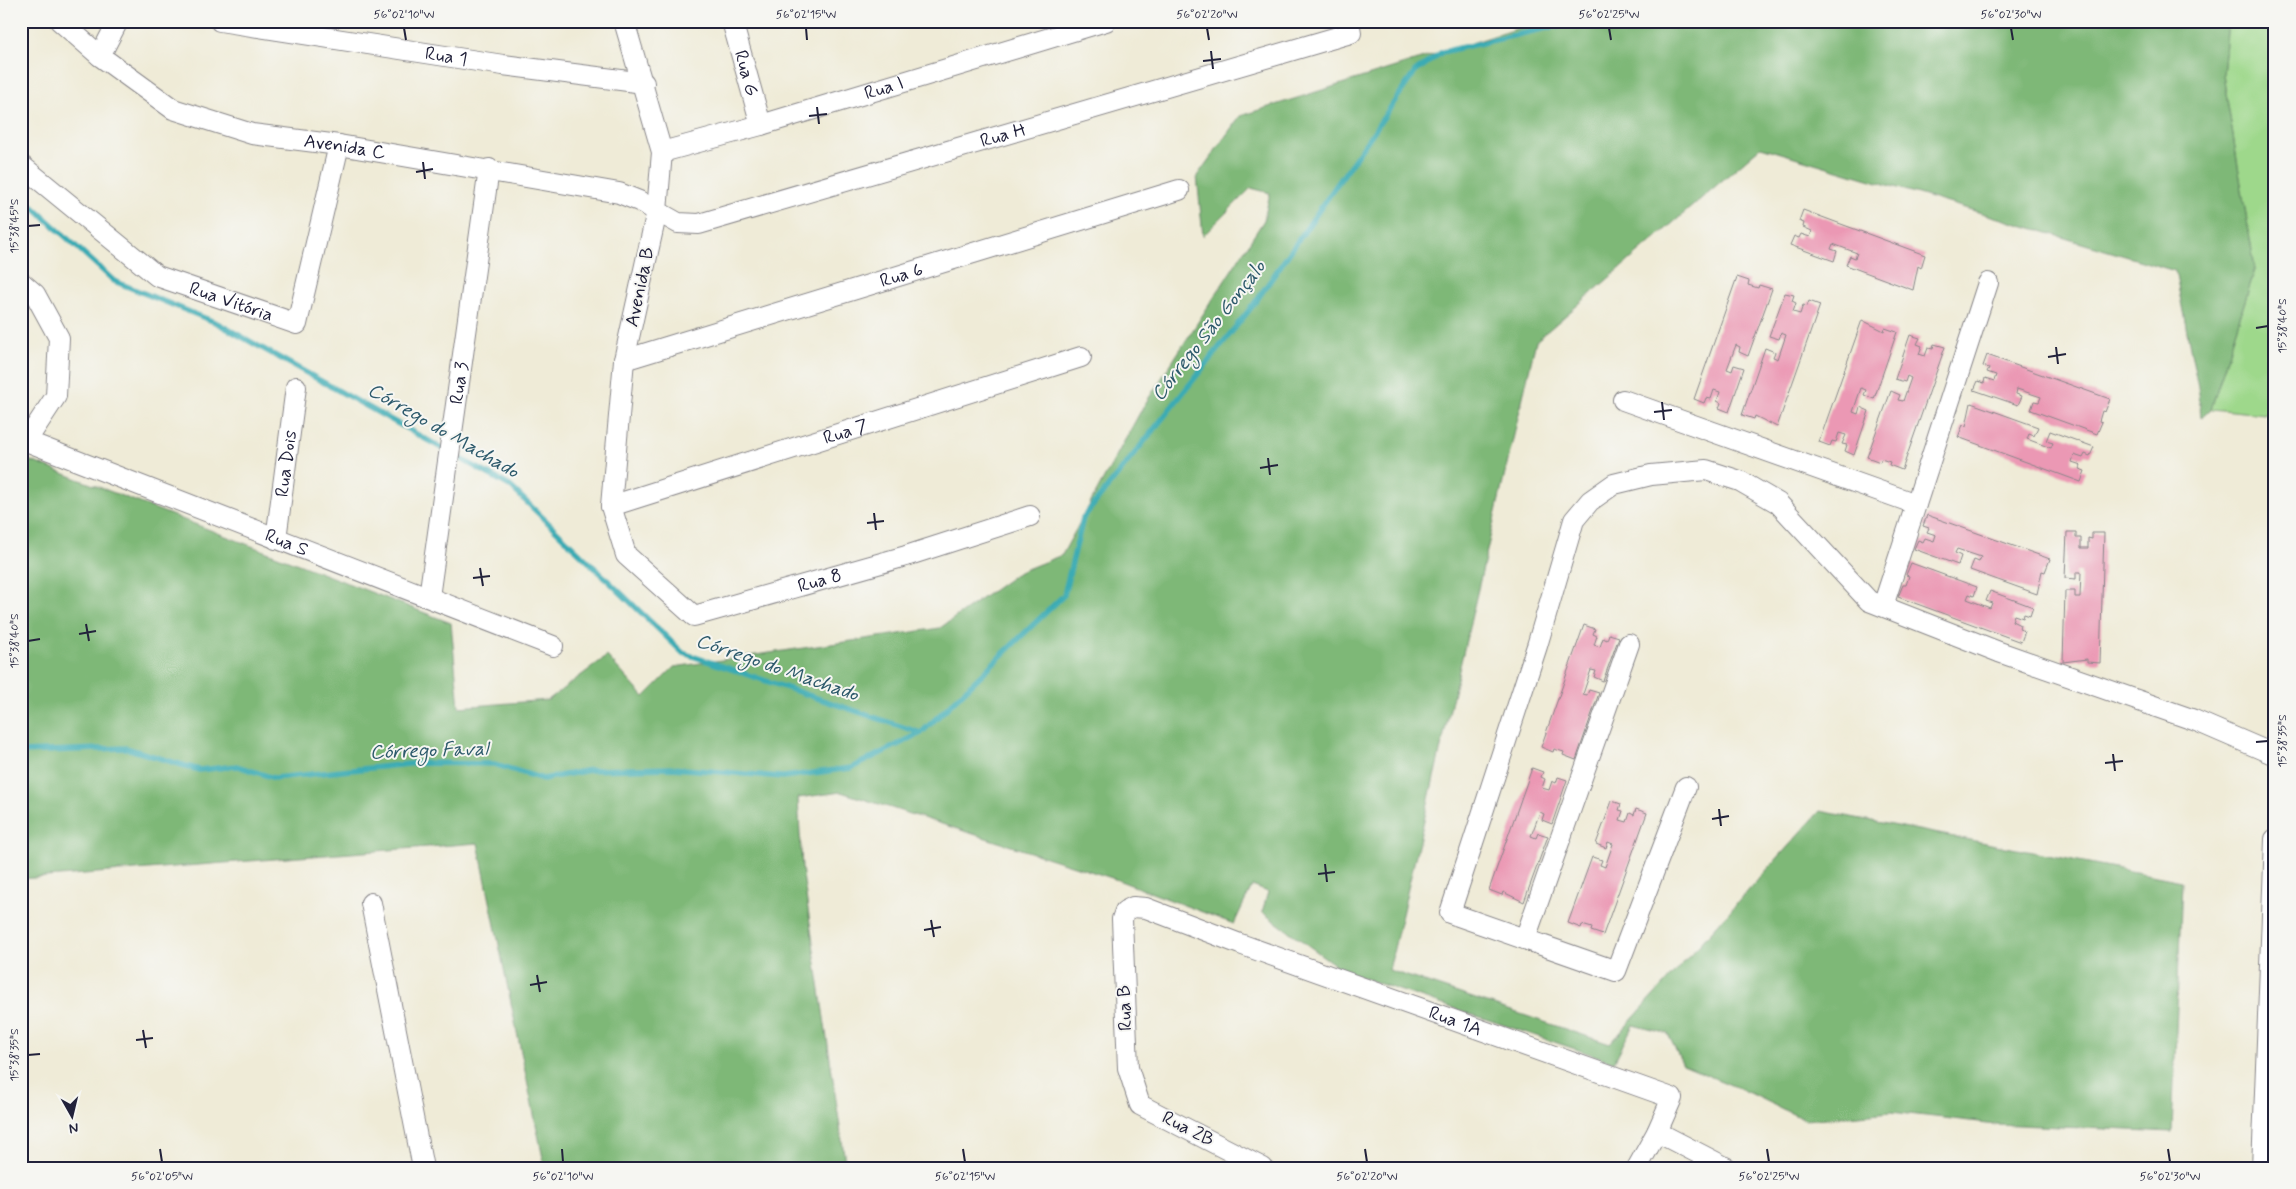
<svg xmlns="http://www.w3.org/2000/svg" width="2296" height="1189" viewBox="0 0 2296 1189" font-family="Mynerve,sans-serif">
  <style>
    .green { fill: #9ed88b; stroke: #607d63 }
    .forest { fill: #7eb877; stroke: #506d59 }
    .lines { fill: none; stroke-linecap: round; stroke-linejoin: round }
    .stream { stroke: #3aabb4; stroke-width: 5.5 }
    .building { fill: #eb98b4 }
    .minor-casing { stroke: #888689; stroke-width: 22 }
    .minor { stroke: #fff; stroke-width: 20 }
    .ticks { fill: none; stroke: #22223b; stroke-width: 2 }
    .labels { text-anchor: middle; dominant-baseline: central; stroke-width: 4; stroke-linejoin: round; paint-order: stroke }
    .street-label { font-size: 19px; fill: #22223b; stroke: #f6f6f2 }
    .water-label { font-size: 20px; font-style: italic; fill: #2c596b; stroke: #f6f6f2 }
    .neatline { fill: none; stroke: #22223b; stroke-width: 2 }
    .ticks-label { font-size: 12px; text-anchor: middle; fill: #22223b }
  </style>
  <rect width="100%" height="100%" fill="#f6f6f2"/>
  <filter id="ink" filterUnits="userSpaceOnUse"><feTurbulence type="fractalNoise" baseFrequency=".02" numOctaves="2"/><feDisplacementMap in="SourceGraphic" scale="10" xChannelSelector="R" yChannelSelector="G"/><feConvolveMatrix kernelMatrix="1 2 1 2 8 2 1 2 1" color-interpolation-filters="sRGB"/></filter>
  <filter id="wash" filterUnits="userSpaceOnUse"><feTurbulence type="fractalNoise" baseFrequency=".0096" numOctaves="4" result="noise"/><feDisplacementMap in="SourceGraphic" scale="20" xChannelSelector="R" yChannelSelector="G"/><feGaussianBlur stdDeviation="1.12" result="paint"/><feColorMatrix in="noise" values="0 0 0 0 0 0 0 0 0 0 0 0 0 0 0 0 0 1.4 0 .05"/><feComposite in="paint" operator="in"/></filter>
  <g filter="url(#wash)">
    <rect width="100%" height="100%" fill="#efebd7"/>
    <!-- green -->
    <polygon class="green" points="2228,21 2275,21 2275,415 2211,409 2255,269 2223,75"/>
    <!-- forest -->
    <polygon class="forest" points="1541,21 2228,21 2223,75 2255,269 2211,409 2201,418 2199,393 2175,271 1761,147 1536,341 1389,970 1610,1044 1820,811 2182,881 2172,1132 1996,1124 1891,1112 1805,1120 1750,1093 1683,1065 1668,1034 1633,1025 1614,1062 1345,972 1262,912 1268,892 1252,886 1234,924 1115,879 841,792 798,798 802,868 846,1168 545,1168 478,843 21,879 21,457 451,623 459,707 548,700 607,656 644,697 674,667 940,628 1019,572 1062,555 1143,407 1264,220 1270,193 1251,188 1203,236 1197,176 1240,116"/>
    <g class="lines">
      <!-- stream -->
      <g class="stream">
        <polyline points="21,196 114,281 217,323 510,486 683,653 921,733"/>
        <polyline points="21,752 126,748 199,770 237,766 274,778 419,763 494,764 543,779 590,770 672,768 783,777 851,768 921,733 1064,595 1083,518 1254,304 1415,72 1442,52 1578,21"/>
      </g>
    </g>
    <g id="blocks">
      <!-- building -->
      <g class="building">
        <polygon points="1803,210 1925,255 1921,268 1918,266 1913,290 1846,265 1850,256 1855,258 1857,253 1833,244 1831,249 1837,251 1834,261 1790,245 1794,236 1799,238 1801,234 1810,237 1812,231 1803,227 1804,223 1799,221"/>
        <polygon points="1737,277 1749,281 1748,285 1758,288 1759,285 1772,289 1748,356 1739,352 1740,347 1736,345 1727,369 1732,371 1734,365 1744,368 1729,412 1719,408 1721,403 1717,401 1720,392 1714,390 1711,399 1706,398 1704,403 1694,399"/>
        <polygon points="1785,293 1794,295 1792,301 1796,303 1793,312 1800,314 1803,305 1807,306 1809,301 1820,305 1777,427 1755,416 1754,419 1742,415 1765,348 1775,352 1773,357 1778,359 1786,335 1781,333 1779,339 1769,336"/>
        <polygon points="1862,320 1884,331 1885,328 1897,332 1874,399 1864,395 1866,390 1861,388 1853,412 1858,414 1860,407 1869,411 1854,455 1845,451 1847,445 1842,444 1846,435 1839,433 1836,442 1832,441 1830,446 1819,442"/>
        <polygon points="1910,335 1920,338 1917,344 1922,346 1919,354 1925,356 1928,348 1933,349 1934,344 1945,347 1902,470 1889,465 1890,462 1881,459 1880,462 1867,457 1891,391 1900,395 1898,400 1903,401 1911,378 1907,376 1905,382 1895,379"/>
        <polygon points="1987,355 2110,399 2105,412 2102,411 2099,421 2102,422 2097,434 2031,410 2034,401 2039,402 2041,397 2017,389 2016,394 2022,396 2018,405 1974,390 1978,381 1984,383 1985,378 1994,381 1996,375 1987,372 1989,368 1983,366"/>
        <polygon points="1971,403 2038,427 2034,436 2029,434 2027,439 2051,448 2053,443 2046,441 2050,431 2094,447 2090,456 2085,454 2083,458 2074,455 2072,462 2081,465 2079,469 2085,471 2081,482 1958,437 1963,425 1966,426"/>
        <polygon points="1927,515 2050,559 2045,572 2042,571 2037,594 1970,570 1974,560 1979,562 1981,557 1957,549 1955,553 1961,556 1958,565 1914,549 1918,540 1923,542 1925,538 1934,541 1936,535 1927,532 1929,528 1923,526"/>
        <polygon points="2067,532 2076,532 2076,538 2081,538 2081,548 2088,548 2088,538 2092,539 2092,533 2104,533 2100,663 2087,662 2087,659 2063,662 2065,591 2075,591 2075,597 2080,597 2081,572 2076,572 2076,579 2065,578"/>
        <polygon points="1911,563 1977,587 1974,596 1969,594 1967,599 1990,608 1992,603 1986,601 1990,591 2033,607 2030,616 2024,614 2023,618 2014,615 2012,621 2020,625 2019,629 2025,631 2021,642 1898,597 1903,585 1906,585 1909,576 1906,575"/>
        <polygon points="1584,625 1595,629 1593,634 1597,636 1594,645 1600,647 1603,638 1607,640 1609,634 1619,637 1603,681 1594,677 1596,671 1591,670 1583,694 1587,695 1589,690 1599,693 1576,760 1563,755 1564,752 1554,749 1553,752 1541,747"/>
        <polygon points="1532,768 1543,772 1541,777 1545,779 1542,788 1549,790 1552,781 1556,783 1558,777 1567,780 1552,824 1542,820 1544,814 1540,812 1531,836 1536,838 1538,833 1548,836 1524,902 1503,892 1502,895 1489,890"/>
        <polygon points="1612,801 1621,804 1619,810 1623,811 1620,820 1627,822 1630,813 1634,815 1636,809 1647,813 1603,935 1591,931 1592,928 1582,925 1581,928 1568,923 1592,857 1602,860 1600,865 1605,867 1613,844 1608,842 1606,848 1596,844"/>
      </g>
    </g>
  </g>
  <g filter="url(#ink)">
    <use href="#blocks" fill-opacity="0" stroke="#888689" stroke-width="1"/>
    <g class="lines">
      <defs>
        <g id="minor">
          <path id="s1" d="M60 21 100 56 173 109 252 134 339 145 619 193 639 201 678 223 699 224 1351 33 1349 21"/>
          <path id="s2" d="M220 21 503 65 644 83"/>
          <path id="s3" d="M624 21 662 152 657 211 624 360 611 506 626 555 694 616 906 556 1030 516"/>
          <path id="s4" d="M732 21 761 125"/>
          <polyline points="100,56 118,21"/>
          <path id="s5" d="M662 152 761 125 1106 21"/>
          <path id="s6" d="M21 165 157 276 297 324 339 145"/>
          <polyline points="21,282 35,294 59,338 56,396 27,440"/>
          <path id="s7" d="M624 360 1179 190"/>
          <polyline points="1623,400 1916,504"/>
          <path id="s8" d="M21 439 553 646"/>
          <path id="s9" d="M611 506 1081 357"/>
          <path id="s10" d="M276 539 296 387"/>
          <path id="s11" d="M429 597 489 169"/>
          <polyline points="1883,606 1988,283"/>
          <polyline points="1686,787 1616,971 1450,913 1537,646 1574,520 1590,501 1614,484 1651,475 1706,470 1740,481 1778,503 1869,601 1999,652 2194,720 2275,755"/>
          <polyline points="371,903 423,1168"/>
          <polyline points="1525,939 1629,644"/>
          <polyline points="1657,1132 1727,1168"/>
          <path id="s12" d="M1263 1168 1140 1105 1128 1068 1122 919 1125 911 1133 907 1146 908 1240 944 1672 1098 1657 1132 1637 1168"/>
          <polyline points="2262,1168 2275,839"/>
        </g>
      </defs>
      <!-- minor casing -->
      <use href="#minor" class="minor-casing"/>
      <!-- minor -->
      <use href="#minor" class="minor"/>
    </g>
  </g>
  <!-- ticks -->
  <path class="ticks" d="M404 28 406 40M806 28 807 40M1207 28 1209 40M1609 28 1611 40M2011 28 2013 40M1211 51 1213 69M1203 61 1221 59M817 107 819 124M809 116 827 114M423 162 425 179M416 172 433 169M28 226 40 225M2256 328 2268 326M2056 347 2058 364M2048 357 2066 354M1662 402 1664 420M1654 412 1672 410M1268 458 1270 475M1260 468 1278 465M874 513 876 530M867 523 884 521M480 568 483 586M473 578 490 576M86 624 89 641M79 634 96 631M28 641 40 639M2256 742 2268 741M2113 754 2115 771M2105 763 2123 761M1719 809 1721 826M1712 819 1729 816M1325 864 1327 882M1318 874 1335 872M931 920 934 937M924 930 941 927M537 975 540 992M530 985 547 982M143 1030 146 1048M136 1040 153 1038M28 1055 40 1054M160 1149 162 1162M562 1149 563 1162M963 1149 965 1162M1365 1149 1367 1162M1767 1149 1769 1162M2168 1149 2170 1162"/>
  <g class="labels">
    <!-- street labels -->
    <g class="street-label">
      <text stroke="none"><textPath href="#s2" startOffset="229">Rua 1</textPath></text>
      <text stroke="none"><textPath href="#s4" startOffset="54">Rua G</textPath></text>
      <text stroke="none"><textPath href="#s5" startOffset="231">Rua I</textPath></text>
      <text stroke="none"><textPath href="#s1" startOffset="1002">Rua H</textPath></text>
      <text stroke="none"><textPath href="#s1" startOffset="320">Avenida C</textPath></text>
      <text stroke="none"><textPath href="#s7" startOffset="290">Rua 6</textPath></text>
      <text transform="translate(640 287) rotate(-78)">Avenida B</text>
      <text stroke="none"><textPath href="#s6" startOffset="254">Rua Vitória</textPath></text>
      <text stroke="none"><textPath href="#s11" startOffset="216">Rua 3</textPath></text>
      <text stroke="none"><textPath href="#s9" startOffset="246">Rua 7</textPath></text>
      <text stroke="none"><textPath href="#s10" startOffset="76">Rua Dois</textPath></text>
      <text stroke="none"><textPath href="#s8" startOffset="285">Rua S</textPath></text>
      <text stroke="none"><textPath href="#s3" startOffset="768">Rua 8</textPath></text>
      <text transform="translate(1125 1008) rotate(-92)">Rua B</text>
      <text stroke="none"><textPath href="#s12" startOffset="686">Rua 1A</textPath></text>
      <text transform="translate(1188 1129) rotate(27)">Rua 2B</text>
    </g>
    <!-- water labels -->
    <g class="water-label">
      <text transform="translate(1209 331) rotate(-52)">Córrego São Gonçalo</text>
      <text transform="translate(443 431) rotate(30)">Córrego do Machado</text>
      <text transform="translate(777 668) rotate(19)">Córrego do Machado</text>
      <text transform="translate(429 751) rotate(-2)">Córrego Faval</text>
    </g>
  </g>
  <!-- margin -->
  <rect width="2296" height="1189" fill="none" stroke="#f6f6f2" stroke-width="55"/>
  <!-- north arrow -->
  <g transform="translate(72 1116) rotate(172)" stroke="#f6f6f2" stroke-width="4" paint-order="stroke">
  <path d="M0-4L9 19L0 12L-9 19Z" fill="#22223b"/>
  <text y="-8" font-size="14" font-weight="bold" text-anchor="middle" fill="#22223b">N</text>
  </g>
  <rect x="28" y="28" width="2240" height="1134" class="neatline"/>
  <g class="ticks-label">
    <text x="404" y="18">56°02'10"W</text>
    <text x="806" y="18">56°02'15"W</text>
    <text x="1207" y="18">56°02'20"W</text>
    <text x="1609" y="18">56°02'25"W</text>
    <text x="2011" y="18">56°02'30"W</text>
    <text transform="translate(14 226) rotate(-90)" y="4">15°38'45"S</text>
    <text transform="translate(2282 326) rotate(-90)" y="4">15°38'40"S</text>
    <text transform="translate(14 641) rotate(-90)" y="4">15°38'40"S</text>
    <text transform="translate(2282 741) rotate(-90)" y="4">15°38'35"S</text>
    <text transform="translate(14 1055) rotate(-90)" y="4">15°38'35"S</text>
    <text x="162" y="1180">56°02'05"W</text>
    <text x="563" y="1180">56°02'10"W</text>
    <text x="965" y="1180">56°02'15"W</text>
    <text x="1367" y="1180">56°02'20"W</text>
    <text x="1769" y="1180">56°02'25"W</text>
    <text x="2170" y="1180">56°02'30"W</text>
  </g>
</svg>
